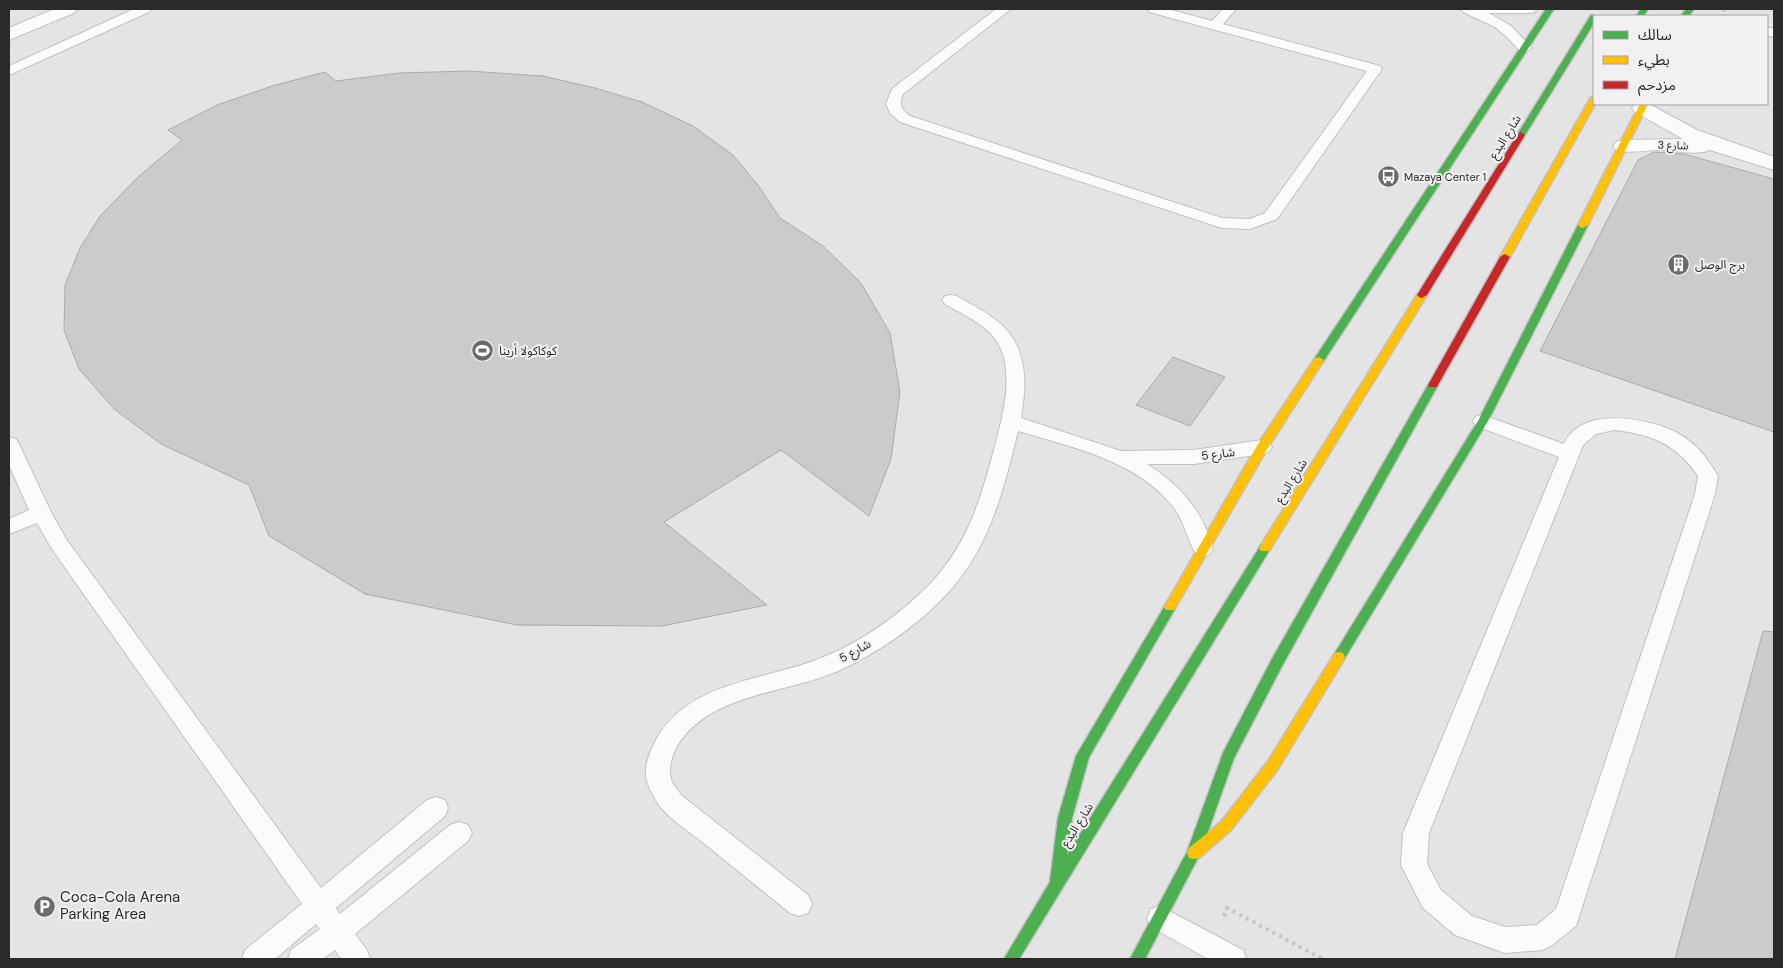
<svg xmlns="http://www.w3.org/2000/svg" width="1783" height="968" viewBox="0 0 1783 968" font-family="'DM Sans','Noto Sans Arabic',sans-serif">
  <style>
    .building { fill: #cbcacc; stroke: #acacad }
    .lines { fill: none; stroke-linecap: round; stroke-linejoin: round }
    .lane-casing { stroke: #c2c1c2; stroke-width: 2 }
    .street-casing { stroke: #c2c1c2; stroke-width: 2 }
    .fast-casing { stroke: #c2c1c2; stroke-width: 3 }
    .slow-casing { stroke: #c2c1c2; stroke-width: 3 }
    .jam-casing { stroke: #c2c1c2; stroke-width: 3 }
    .path-far1 { stroke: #c5c5c5; stroke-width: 2.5; stroke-dasharray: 2 2.5; stroke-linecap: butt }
    .path { stroke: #c5c5c5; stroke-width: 4; stroke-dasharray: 3 4.5; stroke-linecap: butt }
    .lane { fill: #fbfbfb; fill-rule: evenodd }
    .street { fill: #fbfbfb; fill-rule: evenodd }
    .fast { fill: #4caf50; fill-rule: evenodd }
    .slow { fill: #ffc107; fill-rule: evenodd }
    .jam { fill: #c62828; fill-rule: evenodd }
    .labels { text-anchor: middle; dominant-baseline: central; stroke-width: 4; stroke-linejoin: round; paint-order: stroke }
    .far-street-label { font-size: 11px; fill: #2b2a2b; stroke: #f2f0f3 }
    .far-poi-label { font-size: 11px; fill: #2b2a2b; stroke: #f2f0f3; text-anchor: start }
    .street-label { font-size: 12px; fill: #2b2a2b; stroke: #f2f0f3 }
    .poi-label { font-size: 12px; fill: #2b2a2b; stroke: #f2f0f3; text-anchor: start }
    .near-poi-label { font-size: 15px; fill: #2b2a2b; stroke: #f2f0f3; text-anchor: start }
  </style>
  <rect width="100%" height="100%" fill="#e5e4e5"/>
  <!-- building -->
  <g class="building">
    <polygon points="468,71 543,76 595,88 642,102 693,126 733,155 758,185 780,218 823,246 861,283 890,333 900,392 891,459 869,516 781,450 664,522 767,605 662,626 517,625 365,594 269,536 249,485 161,444 114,409 79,369 64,330 65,285 80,248 100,216 138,177 182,140 168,130 217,105 272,86 325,72 336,81 399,73"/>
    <polygon points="1654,152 1684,154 1774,179 1774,432 1540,351 1638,160"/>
    <polygon points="1173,357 1225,377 1190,426 1136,405"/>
    <polygon points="1763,631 1774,632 1774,959 1675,959"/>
  </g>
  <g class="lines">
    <defs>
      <g id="lane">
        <polygon points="134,9 151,9 149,12 9,75 9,66"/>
        <path d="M996 9H1011L903 94C898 105 902 110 910 116L1222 218 1250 219 1265 213 1367 71 1149 12 1148 9H1168L1212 21 1223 9H1236L1223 24 1380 66 1382 69 1277 219 1250 229 1222 228 900 122 890 113 886 104 892 89Z"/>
        <polygon points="1461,9 1536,9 1535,12 1530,13 1489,13 1511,26 1532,48 1525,52 1520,51 1508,38 1495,27 1463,12"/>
        <polygon points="1767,27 1774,29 1774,37 1767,35"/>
        <path d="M951 295 957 296C970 304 985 311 997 321 1028 345 1027 383 1021 418L1121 451 1194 450 1262 440 1269 442 1272 447 1269 452 1262 454 1194 464H1147C1180 485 1203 511 1213 549L1210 554 1203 557 1196 554C1187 540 1185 523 1175 509 1139 461 1072 447 1018 431 1003 492 989 551 943 598 914 628 877 653 838 671 786 694 711 692 677 746 672 755 668 769 671 779 673 785 678 790 681 795L808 895 812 904 808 913 799 916 790 913C762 890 734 868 706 845 693 834 677 824 665 812 657 804 650 791 647 781 643 768 649 754 655 742 686 681 765 681 821 658 860 643 898 616 928 586 971 543 984 488 999 430 1007 398 1015 354 987 330 974 319 959 312 945 304L942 300 945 296Z"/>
        <path d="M1483 415 1564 444C1581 405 1650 418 1679 434 1697 444 1708 459 1718 476L1715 494 1576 926 1551 946 1542 950 1505 953 1455 935 1423 908 1405 873 1401 865 1403 833 1559 457 1476 426 1473 421 1476 416ZM1614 430C1651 434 1677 444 1698 476L1695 494 1556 909 1537 925 1505 927 1472 916 1441 890 1427 864 1429 833 1583 445 1596 434Z"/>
        <polygon points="9,437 16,439 19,444 51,512 66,539 321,888 427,800 436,797 445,800 448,808 445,816 336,908 340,914 450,825 459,822 468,825 472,833 468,841 355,934 367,950 370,959 341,959 335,950 323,959 288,959 291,950 320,929 316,924 275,959 242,959 245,950 302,904 52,549 37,523 9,534 9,519 29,510 9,465"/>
        <polygon points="1160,906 1243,950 1246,959 1208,959 1151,927 1147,918 1151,909"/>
      </g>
      <g id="street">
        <polygon points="54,9 77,9 74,13 9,40 9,28"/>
        <path d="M1635 104H1649L1697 130 1774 157V170L1710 150C1695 156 1675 150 1659 150 1645 150 1630 154 1616 150L1613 146 1616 142 1623 140 1683 139 1635 112 1632 108Z"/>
      </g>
      <g id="fast">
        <polygon points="1546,9 1554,9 1323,362 1315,362 1314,360 1315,358"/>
        <polygon points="1641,9 1648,9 1644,16 1636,16"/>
        <polygon points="1686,9 1694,9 1689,16 1681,16"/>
        <polygon points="1591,15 1597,16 1594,16 1594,23 1525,135 1521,138 1518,137 1517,135"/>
        <polygon points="1583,222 1588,225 1488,421 1343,661 1339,662 1335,661 1333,657 1335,653 1478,421 1578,225"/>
        <polygon points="1433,382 1438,385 1282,666 1234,758 1200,854 1145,959 1130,959 1187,852 1223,753 1272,659 1428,385"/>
        <polygon points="1265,544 1269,545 1271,548 1269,551 1019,959 1004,959 1050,882 1058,818 1076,756 1166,604 1174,604 1176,607 1089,757 1072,818 1067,855 1261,545"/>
      </g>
      <g id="slow">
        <polygon points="1591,97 1594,97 1595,104 1510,257 1508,259 1502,259 1500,257"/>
        <polygon points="1640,104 1648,104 1588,225 1583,228 1580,227 1578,225"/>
        <polygon points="1422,292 1427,295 1269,551 1261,551 1259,548 1261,545 1417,295"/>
        <polygon points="1319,357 1324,360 1267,449 1174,610 1166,610 1164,607 1166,604 1258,444 1315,358"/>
        <polygon points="1339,652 1343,653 1345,657 1343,661 1278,769 1231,830 1199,858 1194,859 1189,858 1187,853 1189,848 1221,822 1268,761 1335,653"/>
      </g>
      <g id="jam">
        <polygon points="1521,132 1525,135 1427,295 1422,298 1419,297 1417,295 1517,135"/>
        <polygon points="1505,254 1510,257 1438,385 1437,387 1429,387 1428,385 1500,257"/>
      </g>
    </defs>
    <!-- lane casing -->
    <use href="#lane" class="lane-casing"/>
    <!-- street casing -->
    <use href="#street" class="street-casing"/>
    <!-- fast casing -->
    <use href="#fast" class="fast-casing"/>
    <!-- slow casing -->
    <use href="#slow" class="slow-casing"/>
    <!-- jam casing -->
    <use href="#jam" class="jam-casing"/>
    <!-- path-far1 -->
    <polyline class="path-far1" points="1722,16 1725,9"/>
    <!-- path -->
    <polyline class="path" points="1224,916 1227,908 1323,959"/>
    <!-- lane -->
    <use href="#lane" class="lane"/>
    <!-- street -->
    <use href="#street" class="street"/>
    <!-- fast -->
    <use href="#fast" class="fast"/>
    <!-- slow -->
    <use href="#slow" class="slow"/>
    <!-- jam -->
    <use href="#jam" class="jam"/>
  </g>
  <!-- icons -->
  <defs>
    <symbol id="bus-disc" viewBox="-11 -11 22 22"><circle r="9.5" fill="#6c6b6c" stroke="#f2f0f3"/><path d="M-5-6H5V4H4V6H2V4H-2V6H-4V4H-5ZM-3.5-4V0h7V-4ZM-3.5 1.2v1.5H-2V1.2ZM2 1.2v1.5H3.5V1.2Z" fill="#fff"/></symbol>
    <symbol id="building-disc" viewBox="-11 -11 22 22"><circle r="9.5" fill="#6c6b6c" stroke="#f2f0f3"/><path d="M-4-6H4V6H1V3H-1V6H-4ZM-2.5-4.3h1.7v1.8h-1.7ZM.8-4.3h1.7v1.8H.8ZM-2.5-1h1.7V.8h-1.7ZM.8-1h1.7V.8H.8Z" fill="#fff"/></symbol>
    <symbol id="stadium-disc" viewBox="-11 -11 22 22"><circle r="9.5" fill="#6c6b6c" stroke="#f2f0f3"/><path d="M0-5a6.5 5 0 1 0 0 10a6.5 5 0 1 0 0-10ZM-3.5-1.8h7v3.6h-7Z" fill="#fff"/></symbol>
    <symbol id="parking-disc" viewBox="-11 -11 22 22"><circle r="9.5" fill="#6c6b6c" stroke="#f2f0f3"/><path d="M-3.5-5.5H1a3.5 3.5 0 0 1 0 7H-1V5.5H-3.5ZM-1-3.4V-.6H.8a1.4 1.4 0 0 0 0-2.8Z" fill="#fff"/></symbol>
  </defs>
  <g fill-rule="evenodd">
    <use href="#bus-disc" x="1376" y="164" width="25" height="25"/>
    <use href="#building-disc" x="1666" y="252" width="25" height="25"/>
    <use href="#stadium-disc" x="470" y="338" width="25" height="25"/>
    <use href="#parking-disc" x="32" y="894" width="25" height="25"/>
  </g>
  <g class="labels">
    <!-- far-street labels -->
    <g class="far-street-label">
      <text transform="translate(1673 145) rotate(2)">شارع 3</text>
    </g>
    <!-- far-poi labels -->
    <g class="far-poi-label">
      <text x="1404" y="177">Mazaya Center 1</text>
    </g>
    <!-- street labels -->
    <g class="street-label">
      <text transform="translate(1505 137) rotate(-58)">شارع البدع</text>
      <text transform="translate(1218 454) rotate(-7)">شارع 5</text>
      <text transform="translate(1291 481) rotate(-58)">شارع البدع</text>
      <text transform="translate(855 651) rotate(-29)">شارع 5</text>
      <text transform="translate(1077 825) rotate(-58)">شارع البدع</text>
    </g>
    <!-- poi labels -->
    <g class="poi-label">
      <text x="1695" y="265">برج الوصل</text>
      <text x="499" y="351">كوكاكولا أرينا</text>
    </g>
    <!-- near-poi labels -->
    <g class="near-poi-label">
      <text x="60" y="897">Coca-Cola Arena<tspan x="60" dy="17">Parking Area</tspan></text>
    </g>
  </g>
  <!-- border -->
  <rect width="1783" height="968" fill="none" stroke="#2b2a2b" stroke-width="20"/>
  <!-- legend -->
  <rect x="1593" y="15" width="175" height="90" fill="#f2f0f3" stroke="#a2a1a3"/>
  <rect x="1603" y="31" width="25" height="8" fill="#4caf50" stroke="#a2a1a3"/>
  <text x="1638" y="40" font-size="15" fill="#2b2a2b">سالك</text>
  <rect x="1603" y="56" width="25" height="8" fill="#ffc107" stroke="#a2a1a3"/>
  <text x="1638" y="65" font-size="15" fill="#2b2a2b">بطيء</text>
  <rect x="1603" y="81" width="25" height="8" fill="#c62828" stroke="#a2a1a3"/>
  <text x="1638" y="90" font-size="15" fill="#2b2a2b">مزدحم</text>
</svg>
